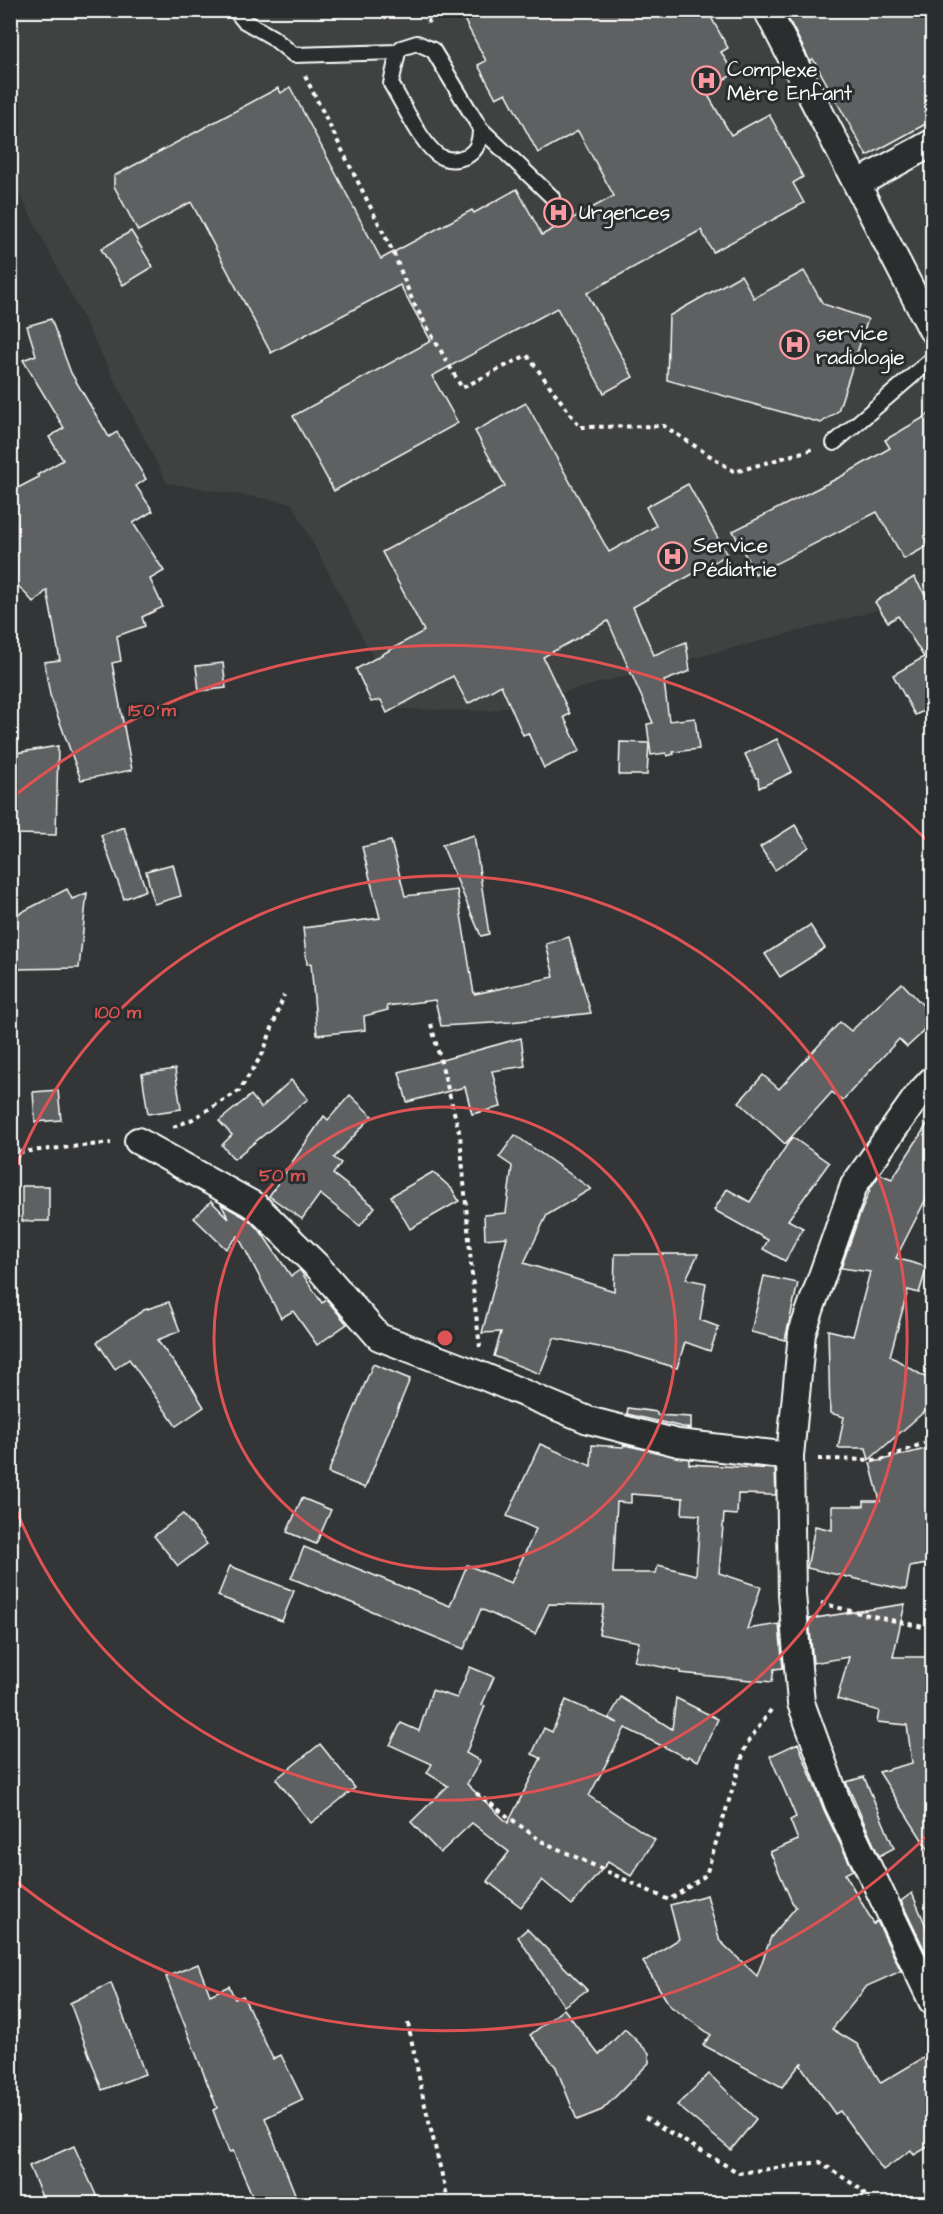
<svg xmlns="http://www.w3.org/2000/svg" width="943" height="2214" viewBox="0 0 943 2214" font-family="'Architects Daughter',sans-serif">
  <style>
    .built { fill: #404243 }
    .building { fill: #5f6162; stroke: #fff; stroke-width: 1.5; fill-rule: evenodd }
    .lines { fill: none; stroke-linecap: round; stroke-linejoin: round }
    .service-casing { stroke: #fff; stroke-width: 18 }
    .minor-casing { stroke: #fff; stroke-width: 30 }
    .path { stroke: #fff; stroke-width: 4; stroke-dasharray: 4.5 4.5; stroke-linecap: butt }
    .service { stroke: #2a2d2e; stroke-width: 14 }
    .minor { stroke: #2a2d2e; stroke-width: 26 }
    .ring { fill: none; stroke: #de5353; stroke-width: 3 }
    .labels { text-anchor: middle; dominant-baseline: central; stroke-width: 6; stroke-linejoin: round; paint-order: stroke }
    .poi-label { font-size: 21px; fill: #fff; stroke: #2a2d2e; text-anchor: start }
    .centre { fill: #de5353; stroke: #2a2d2e; stroke-width: 3 }
    .ring-label { font-size: 18px; text-anchor: middle; font-weight: bold; fill: #de5353; stroke: #2a2d2e; stroke-width: 6; stroke-linejoin: round; paint-order: stroke }
  </style>
  <rect width="100%" height="100%" fill="#333536"/>
  <filter id="ink" filterUnits="userSpaceOnUse"><feTurbulence type="fractalNoise" baseFrequency=".0167" numOctaves="2"/><feDisplacementMap in="SourceGraphic" scale="12" xChannelSelector="R" yChannelSelector="G"/><feConvolveMatrix kernelMatrix="1 2 1 2 8 2 1 2 1" color-interpolation-filters="sRGB"/></filter>
  <g filter="url(#ink)">
    <!-- built -->
    <polygon class="built" points="10,11 932,11 932,596 491,711 400,709 292,503 167,483 11,177"/>
    <!-- building -->
    <g class="building">
      <polygon points="459,10 707,10 728,48 721,52 734,74 705,90 731,135 769,114 803,177 793,183 804,203 713,252 701,230 587,293 633,377 604,393 557,308 432,376 458,423 334,491 293,416 431,341 400,285 271,353 191,202 138,231 114,186 114,176 278,88 281,93 290,87 381,259 472,210 474,213 517,189 542,235 614,196 578,131 538,153 506,93 496,98 478,65 486,61"/>
      <polygon points="784,10 933,10 933,120 867,156 813,59 810,61"/>
      <polygon points="131,231 153,267 123,285 101,249"/>
      <polygon points="804,271 823,304 868,319 838,411 821,423 667,380 669,316 741,275 754,298"/>
      <polygon points="51,319 71,373 109,437 117,432 146,479 136,486 153,511 133,523 164,571 150,579 163,607 142,617 145,626 117,636 121,661 112,663 132,770 81,780 50,695 44,662 60,660 47,590 34,603 10,577 10,492 39,477 37,475 63,460 49,437 64,428 23,360 36,355 27,326"/>
      <polygon points="526,403 609,552 656,526 646,507 688,484 727,555 633,607 654,655 686,642 690,671 664,681 669,721 695,718 699,749 673,752 674,754 667,756 666,753 651,755 647,724 653,723 608,621 543,657 570,714 564,717 580,751 544,768 528,733 523,735 501,685 468,704 453,676 387,713 381,700 371,702 356,669 424,631 382,552 505,486 475,431"/>
      <polygon points="933,412 933,543 904,559 877,512 755,574 733,531 842,476 890,448 885,440"/>
      <polygon points="914,577 933,607 933,707 915,715 893,675 924,657 898,616 888,622 875,602"/>
      <polygon points="223,663 226,688 199,691 196,666"/>
      <polygon points="777,739 792,772 759,788 758,778 756,778 745,754"/>
      <polygon points="620,742 649,743 647,775 619,775"/>
      <polygon points="58,746 56,835 16,834 16,753"/>
      <polygon points="795,825 809,847 775,870 760,847"/>
      <polygon points="124,827 146,890 124,899 101,835"/>
      <polygon points="474,835 489,934 481,936 442,845"/>
      <polygon points="391,841 405,896 457,890 474,994 554,977 546,944 569,937 591,1013 510,1022 441,1026 435,1000 387,1006 388,1010 364,1016 365,1030 317,1035 311,963 307,964 303,928 380,918 362,847"/>
      <polygon points="173,864 181,896 154,904 146,871"/>
      <polygon points="67,889 72,899 87,893 79,968 12,969 12,917"/>
      <polygon points="810,925 825,948 780,977 765,954"/>
      <polygon points="902,983 933,1016 919,1036 907,1047 899,1039 842,1101 832,1092 785,1144 739,1102 763,1075 779,1089 840,1022 851,1031"/>
      <polygon points="521,1038 525,1066 492,1071 501,1107 472,1114 465,1087 407,1102 399,1072"/>
      <polygon points="175,1069 181,1109 148,1114 142,1074"/>
      <polygon points="291,1080 308,1099 234,1159 222,1145 232,1135 219,1121 251,1095 261,1108"/>
      <polygon points="58,1090 61,1120 35,1122 33,1092"/>
      <polygon points="350,1095 372,1116 334,1158 341,1163 333,1174 375,1207 360,1226 320,1194 302,1219 269,1196 324,1116 328,1120"/>
      <polygon points="933,1115 933,1185 896,1258 927,1267 919,1293 908,1290 890,1356 933,1382 933,1404 869,1460 866,1448 838,1448 844,1417 830,1413 828,1330 853,1336 870,1272 841,1268 859,1217 871,1187 880,1174 892,1179"/>
      <polygon points="515,1135 591,1189 547,1215 524,1263 614,1291 615,1254 698,1254 686,1279 706,1283 700,1320 719,1327 710,1351 685,1342 677,1368 624,1352 554,1338 540,1374 494,1356 501,1332 482,1333 507,1237 485,1239 484,1215 506,1213 512,1166 499,1157"/>
      <polygon points="792,1137 829,1163 788,1220 803,1228 785,1261 763,1249 768,1240 714,1210 727,1189 750,1202"/>
      <polygon points="433,1172 452,1189 459,1201 410,1229 391,1196"/>
      <rect x="22" y="1186" width="27" height="35"/>
      <polygon points="211,1201 229,1219 221,1204 248,1219 261,1232 291,1276 300,1270 322,1303 327,1300 347,1324 317,1345 293,1311 281,1318 238,1236 226,1249 194,1218"/>
      <polygon points="764,1276 798,1283 785,1340 751,1332"/>
      <polygon points="169,1302 180,1331 157,1340 192,1387 204,1407 176,1426 129,1359 115,1369 97,1342 144,1310"/>
      <polygon points="373,1364 410,1379 365,1488 328,1473"/>
      <polygon points="628,1408 657,1412 657,1415 691,1417 691,1429 627,1414"/>
      <path d="M540 1444 591 1466 592 1445 623 1447 624 1445 689 1459V1464L775 1469 776 1495 738 1494 737 1515 724 1514 719 1573 761 1587 747 1629 779 1624 783 1668 774 1669 772 1682 680 1673V1671L634 1661 639 1642 599 1634 604 1605 549 1604 535 1634 481 1609 464 1649 291 1578 304 1547 450 1606 467 1565 511 1583 536 1529 507 1516ZM631 1494 683 1498 682 1514 700 1515 696 1575 658 1565 656 1573H613L617 1502 631 1503Z"/>
      <polygon points="933,1447 933,1563 910,1567 906,1590 807,1568 815,1526 832,1530 832,1506 864,1506 864,1501 880,1501 870,1463"/>
      <polygon points="302,1498 331,1510 316,1544 287,1532"/>
      <polygon points="183,1514 207,1544 178,1566 154,1536"/>
      <polygon points="230,1566 294,1591 282,1621 218,1596"/>
      <polygon points="905,1604 893,1657 933,1657 933,1857 879,1772 912,1763 907,1725 877,1722 879,1711 837,1699 849,1657 813,1663 809,1619"/>
      <polygon points="470,1667 494,1677 482,1705 485,1706 466,1753 480,1761 467,1784 508,1823 541,1758 532,1754 544,1728 552,1732 566,1700 618,1723 609,1718 621,1697 672,1729 676,1698 718,1719 698,1761 688,1756 687,1758 625,1728 589,1796 655,1840 631,1876 608,1862 572,1905 542,1880 521,1907 487,1881 509,1852 472,1823 440,1853 411,1822 448,1786 427,1773 432,1764 390,1745 401,1723 419,1731 432,1690 457,1698"/>
      <polygon points="798,1743 824,1810 853,1870 845,1874 874,1924 877,1921 901,1971 867,1986 832,2029 857,2044 881,2083 933,2052 933,2144 914,2155 911,2150 883,2170 840,2111 835,2114 801,2066 802,2062 782,2087 703,2045 711,2035 670,2006 643,1962 679,1939 670,1905 707,1895 720,1941 757,1976 771,1937 796,1907 792,1902 770,1852 798,1840 790,1820 796,1817 770,1756"/>
      <polygon points="320,1744 355,1788 311,1823 276,1779"/>
      <polygon points="864,1777 894,1848 879,1856 846,1782"/>
      <polygon points="912,1893 933,1943 933,1958 929,1959 901,1901"/>
      <polygon points="527,1929 587,1990 564,2006 518,1937"/>
      <polygon points="198,1964 210,1995 229,1986 235,1999 243,1996 273,2059 281,2055 303,2100 265,2118 299,2204 256,2204 233,2151 229,2152 213,2110 217,2108 166,1977"/>
      <polygon points="111,1983 145,2074 102,2090 70,2003"/>
      <polygon points="564,2009 599,2055 625,2029 649,2053 649,2063 602,2110 577,2120 556,2067 530,2035"/>
      <polygon points="709,2074 756,2119 731,2150 677,2105"/>
      <polygon points="74,2146 100,2204 45,2204 29,2166"/>
    </g>
    <g class="lines">
      <defs>
        <g id="service">
          <polyline points="235,10 244,21 272,37 294,55 398,52"/>
          <path d="M417 43 433 50 480 128C480 140 478 150 467 156 460 159 452 161 444 158 425 153 402 101 391 84L398 52 401 48Z"/>
          <polyline points="480,128 552,197"/>
          <polyline points="834,443 932,359"/>
        </g>
        <g id="minor">
          <polyline points="767,10 932,330"/>
          <polyline points="857,184 932,143"/>
          <polyline points="932,1080 918,1095 854,1185 802,1333 790,1456 792,1594 801,1703 838,1804 932,2001"/>
          <polyline points="138,1141 257,1207 318,1267 379,1337 485,1377 588,1420 678,1443 790,1456"/>
        </g>
      </defs>
      <!-- service casing -->
      <use href="#service" class="service-casing"/>
      <!-- minor casing -->
      <use href="#minor" class="minor-casing"/>
      <!-- path -->
      <g class="path">
        <polyline points="427,10 429,25"/>
        <polyline points="305,76 394,254 413,302 462,388 527,355 580,427 664,426 735,472 813,449"/>
        <polyline points="431,1024 460,1135 474,1298 480,1347"/>
        <polyline points="173,1127 191,1120 239,1091 263,1053 284,995"/>
        <polyline points="10,1153 111,1143"/>
        <polyline points="818,1459 881,1460 932,1440"/>
        <polyline points="821,1603 855,1612 932,1629"/>
        <polyline points="476,1793 541,1841 669,1900 706,1875 746,1745 773,1707"/>
        <polyline points="408,2023 423,2097 449,2204"/>
        <polyline points="645,2118 739,2173 820,2162 862,2190 869,2204"/>
      </g>
      <!-- service -->
      <use href="#service" class="service"/>
      <!-- minor -->
      <use href="#minor" class="minor"/>
    </g>
  </g>
  <!-- distance rings -->
  <g class="ring">
    <circle cx="445" cy="1338" r="231"/>
    <path d="M11 1180A462 462 0 1 1 11 1496"/>
    <path d="M931 1832A693 693 0 0 1 14 1880M14 796A693 693 0 0 1 931 844"/>
  </g>
  <!-- icons -->
  <defs>
    <symbol id="hospital-ring" viewBox="-11 -11 22 22"><circle r="9.5" fill="#2a2d2e" stroke="#ff9aa2" stroke-width="1.5"/><path d="M-5-5h3v3.5h4V-5h3V5h-3V1.5h-4V5h-3Z" fill="#ff9aa2"/></symbol>
  </defs>
  <g fill-rule="evenodd">
    <use href="#hospital-ring" x="690" y="64" width="33" height="33"/>
    <use href="#hospital-ring" x="542" y="196" width="33" height="33"/>
    <use href="#hospital-ring" x="778" y="328" width="33" height="33"/>
    <use href="#hospital-ring" x="656" y="540" width="33" height="33"/>
  </g>
  <g class="labels">
    <!-- poi labels -->
    <g class="poi-label">
      <text x="727" y="69">Complexe<tspan x="727" dy="24">Mère Enfant</tspan></text>
      <text x="579" y="212">Urgences</text>
      <text x="816" y="333">service<tspan x="816" dy="24">radiologie</tspan></text>
      <text x="693" y="545">Service<tspan x="693" dy="24">Pédiatrie</tspan></text>
    </g>
  </g>
  <circle cx="445" cy="1338" r="9" class="centre"/>
  <g class="ring-label">
    <text x="152" y="716">150 m</text>
    <text x="118" y="1018">100 m</text>
    <text x="282" y="1181">50 m</text>
  </g>
  <!-- margin -->
  <rect width="943" height="2214" fill="none" stroke="#2a2d2e" stroke-width="36"/>
  <rect x="18" y="18" width="907" height="2178" fill="none" stroke="#fff" stroke-width="2" filter="url(#ink)"/>
</svg>
